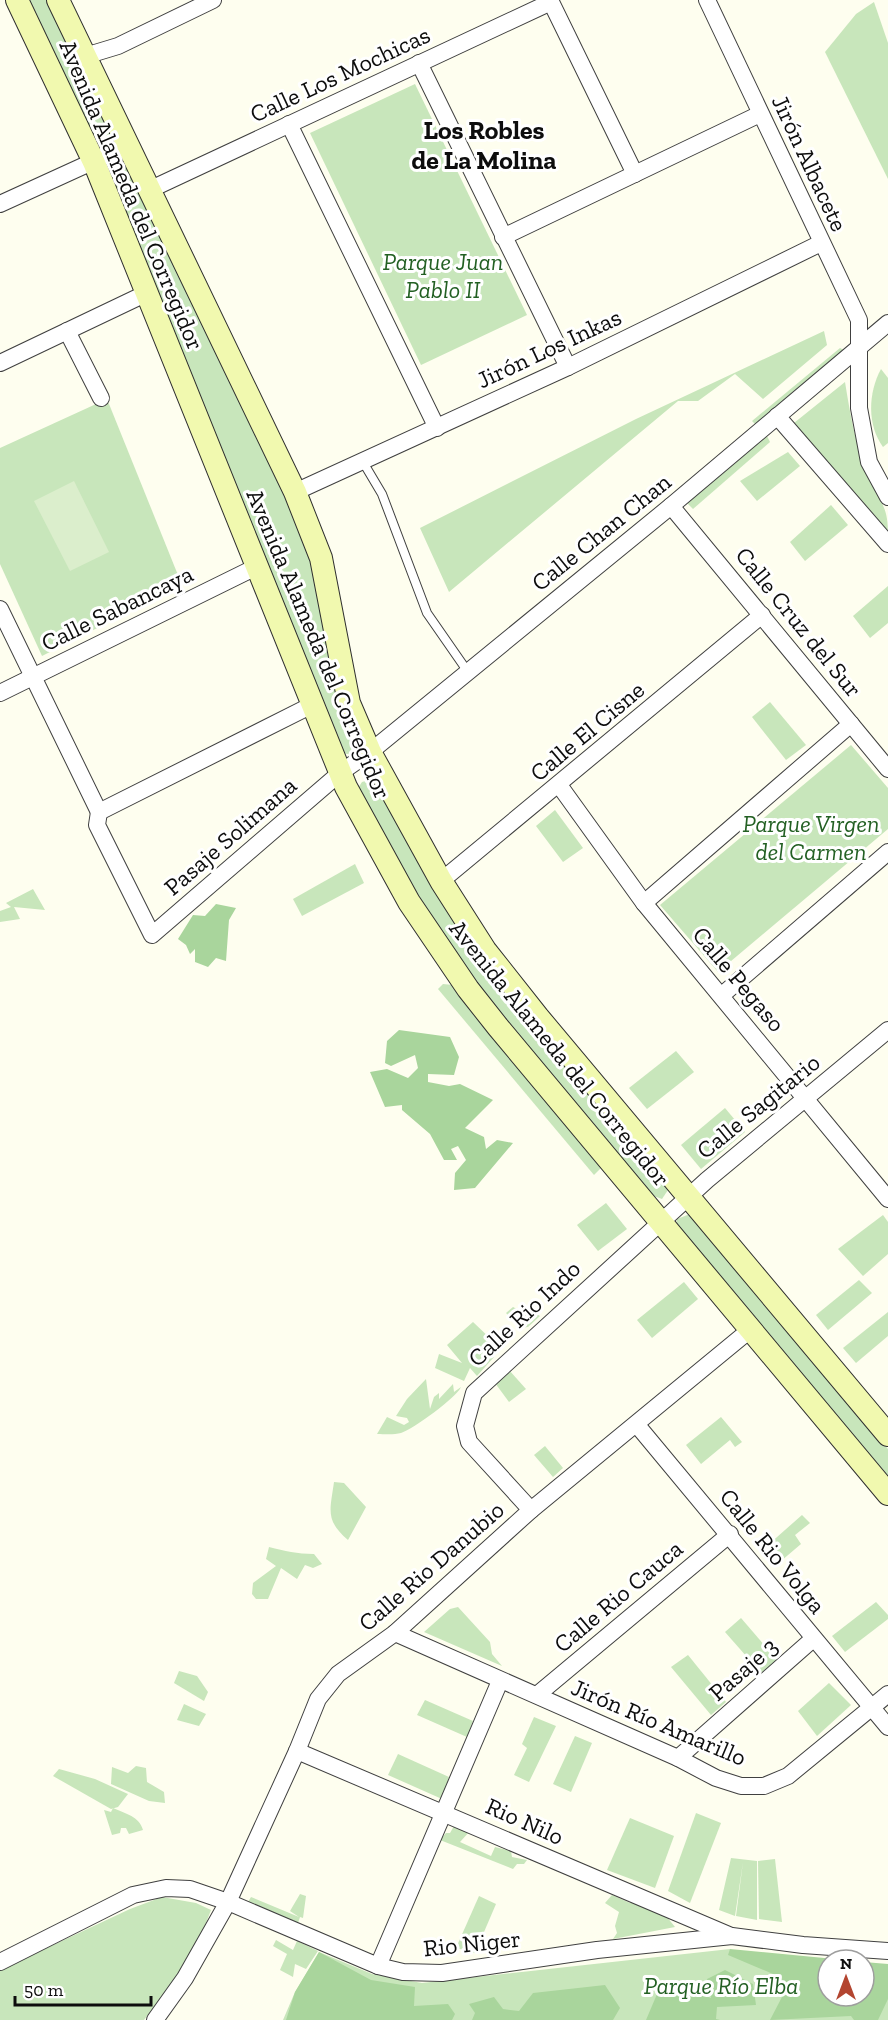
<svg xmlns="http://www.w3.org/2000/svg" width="888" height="2020" viewBox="0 0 888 2020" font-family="'Zilla Slab',serif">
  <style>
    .green { fill: #c8e6bb }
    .forest { fill: #a9d59c }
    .pitch { fill: #dbeecc }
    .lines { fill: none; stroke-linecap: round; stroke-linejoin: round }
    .lane-casing { stroke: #404040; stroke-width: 10 }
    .street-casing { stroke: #404040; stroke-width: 18 }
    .secondary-casing { stroke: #2f2f2f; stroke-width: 24 }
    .lane { stroke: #fff; stroke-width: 8 }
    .street { stroke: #fff; stroke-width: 16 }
    .secondary { stroke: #f1f9af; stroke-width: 22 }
    .labels { text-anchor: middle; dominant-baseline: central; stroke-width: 6; stroke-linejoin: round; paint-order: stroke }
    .street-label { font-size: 24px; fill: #0d0d0d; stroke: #fff }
    .park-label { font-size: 24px; font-style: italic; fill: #236023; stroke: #fff }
    .neighbourhood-label { font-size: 26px; font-weight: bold; fill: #0d0d0d; stroke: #fff }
  </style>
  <rect width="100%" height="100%" fill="#fefeef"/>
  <!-- green -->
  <g class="green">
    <polygon points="27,0 48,0 112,134 110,145 98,146"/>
    <polygon points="874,2 888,43 888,179 825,52 856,14"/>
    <polygon points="415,84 527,315 421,365 310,133"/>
    <polygon points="119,163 125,164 312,554 357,750 353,755 342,753 109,176 112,167"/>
    <polygon points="824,331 827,345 763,399 735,374 698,401 678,401 449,592 420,528 636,419"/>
    <polygon points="840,348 844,350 756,425 752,421"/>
    <path d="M881 369 888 378V443L883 447C867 425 868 393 881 369Z"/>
    <path d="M845 382C850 413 855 443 867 473 877 501 888 501 888 534L794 423Z"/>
    <polygon points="107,399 182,585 42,656 0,564 0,448"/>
    <polygon points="767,436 770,442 693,509 687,503"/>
    <polygon points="788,452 800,466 757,501 740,481"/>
    <polygon points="831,505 848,525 805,561 790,542"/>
    <polygon points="888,586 888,623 870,638 853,616"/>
    <polygon points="770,702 806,745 786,760 752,717"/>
    <polygon points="851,745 888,788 888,829 718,972 660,905"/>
    <polygon points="369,780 374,783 668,1190 662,1199 651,1195 481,992 426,913 358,788 362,782"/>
    <polygon points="555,810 583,848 563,862 536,826"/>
    <polygon points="355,864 364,883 302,916 293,899"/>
    <polygon points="33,889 45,910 14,907 20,919 0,922 0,911 11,907 6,903"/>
    <polygon points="443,984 453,985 602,1167 594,1175 438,989"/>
    <polygon points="676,1051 694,1072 647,1109 629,1088"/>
    <polygon points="725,1108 745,1132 701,1169 681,1145"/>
    <polygon points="606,1203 627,1229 598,1251 577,1225"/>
    <polygon points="690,1214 888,1449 888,1480 676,1225 677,1219"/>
    <polygon points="883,1215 888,1222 888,1254 863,1276 838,1249"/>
    <polygon points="859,1280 872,1293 828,1330 816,1315"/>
    <polygon points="684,1282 698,1299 652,1338 637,1320"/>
    <polygon points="513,1307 525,1313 530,1310 540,1316 528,1327 520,1328 506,1313"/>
    <polygon points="888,1312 888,1336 856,1363 843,1348"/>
    <polygon points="473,1322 495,1343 494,1357 477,1376 470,1368 464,1381 435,1368 439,1354 462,1363 447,1345"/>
    <polygon points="509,1370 526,1389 509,1402 495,1383"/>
    <path d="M426 1379 430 1409 434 1397 439 1393V1399L453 1384 454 1392 461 1387C457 1397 412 1430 401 1433 394 1435 384 1434 377 1434L387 1417 404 1425 409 1422 407 1418 396 1416 407 1399Z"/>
    <polygon points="721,1417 742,1442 735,1447 730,1440 701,1464 686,1445"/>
    <polygon points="545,1446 563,1468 553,1477 534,1455"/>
    <path d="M334 1482 344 1483 366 1507 348 1540C325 1520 330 1511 334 1482Z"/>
    <polygon points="802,1515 810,1523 795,1535 801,1544 781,1561 768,1545"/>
    <path d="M269 1547C285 1551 297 1554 314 1554L322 1564 313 1568 305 1565 297 1579 281 1568 268 1599H256L252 1594 253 1583 276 1566 266 1559Z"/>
    <polygon points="876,1602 888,1615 888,1619 845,1652 832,1636"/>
    <polygon points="458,1607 490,1642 492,1654 502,1666 424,1632 450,1609"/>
    <polygon points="741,1618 777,1660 761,1673 725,1632"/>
    <polygon points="688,1655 726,1702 711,1715 671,1667"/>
    <polygon points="179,1671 197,1676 208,1692 204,1701 174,1683"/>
    <polygon points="829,1683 851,1705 817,1736 798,1711"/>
    <polygon points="425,1700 473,1721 467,1737 417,1715"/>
    <polygon points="184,1704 206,1714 199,1726 177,1720"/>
    <polygon points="534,1717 556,1726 529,1782 514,1775 527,1748 522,1744"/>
    <polygon points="575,1736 592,1743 571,1792 553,1784"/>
    <polygon points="398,1754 449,1777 442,1799 388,1775"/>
    <polygon points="136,1766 146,1768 147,1782 164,1792 165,1803 149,1801 111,1784 112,1767 128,1773"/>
    <polygon points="59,1769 95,1779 128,1794 118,1807 111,1809 53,1776"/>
    <path d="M113 1808C126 1814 139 1816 143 1830L129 1834 126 1828H121L120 1833 112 1835 104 1810 111 1812Z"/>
    <polygon points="696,1813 721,1823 690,1903 668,1891"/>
    <polygon points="630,1818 674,1836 655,1888 607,1870"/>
    <polygon points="454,1826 470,1831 460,1842 491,1856 495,1847 511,1851 512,1857 527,1860 524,1864 517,1864 513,1869 440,1840 446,1833 450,1833"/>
    <polygon points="731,1858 757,1861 757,1920 736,1916 743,1862 735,1916 719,1910"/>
    <polygon points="775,1859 782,1922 759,1919 758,1861"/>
    <polygon points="300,1894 306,1896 303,1918 300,1917 297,1926 248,1902 251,1897 299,1917 290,1911"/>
    <polygon points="612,1895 630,1903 638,1900 663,1912 675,1927 613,1939 617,1933 615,1926 619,1912 605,1903"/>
    <polygon points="479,1896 496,1904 475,1953 456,1948"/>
    <polygon points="162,1897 196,1903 211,1910 194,1954 144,2020 0,2020 0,1970 130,1909"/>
    <polygon points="276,1940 293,1950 297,1941 318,1951 306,1969 295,1964 293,1977 280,1970 287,1954 273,1946"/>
    <polygon points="730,1949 828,1996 864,1996 888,1968 888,2020 283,2020 295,1992 319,1952 372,1974 422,1983"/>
  </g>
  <!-- forest -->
  <g class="forest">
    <polygon points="216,904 236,908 229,920 226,961 216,958 208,967 195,962 195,949 190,954 186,945 178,939 193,915 205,916"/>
    <polygon points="399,1030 450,1037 459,1057 454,1075 428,1074 428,1082 449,1086 460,1084 493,1100 465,1128 484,1137 486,1149 497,1140 513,1143 475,1188 454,1190 455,1173 466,1160 458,1146 451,1149 457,1160 444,1160 430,1134 402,1110 402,1105 385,1107 370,1072 387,1069 408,1078 418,1068 415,1055 391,1066 385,1063 387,1041"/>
    <polygon points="730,1949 845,1960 828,1960 828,1996 864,1996 864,1962 888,1964 888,1999 878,2020 854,2020 851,2016 770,2020 782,1997 771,1987 773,1974 728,1955"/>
    <polygon points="319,1952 371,1980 415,1987 414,2006 448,2004 455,2014 452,2020 286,2020 295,1992"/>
    <polygon points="725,1970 753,1984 756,2005 717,2007 716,2019 720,2020 646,2020 663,1980 711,1998 707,1979"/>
    <polygon points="605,1985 620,2008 613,2020 472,2020 475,2013 469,2004 494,1997 503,2009 519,2011 533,1993"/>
  </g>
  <!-- pitch -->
  <polygon class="pitch" points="74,481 109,552 70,571 34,501"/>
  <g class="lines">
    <defs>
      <polyline id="lane" points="363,462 382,494 427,613 468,672"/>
      <g id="street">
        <polyline points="550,0 635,174"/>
        <polyline points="707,0 859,320 859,408 869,462 888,497"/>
        <polyline points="85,56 118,46 213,0"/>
        <polyline points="419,63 568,367"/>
        <polyline points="289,124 437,428"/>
        <polyline points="149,190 551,2"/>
        <polyline points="0,204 127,146"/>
        <polyline points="503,237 760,114"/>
        <polyline points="67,331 101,398"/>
        <polyline points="0,363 147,293"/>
        <polyline points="777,416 888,544"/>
        <polyline points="295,492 568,367 821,243"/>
        <polyline points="671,506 888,769"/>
        <polyline points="0,609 99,812"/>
        <polyline points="0,693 256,567"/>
        <polyline points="559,785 644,903 888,1199"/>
        <polyline points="99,812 97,825 152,935 340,773 370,752 671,506 888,323"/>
        <polyline points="99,812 312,705"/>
        <polyline points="441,881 762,615"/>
        <polyline points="644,903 851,724"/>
        <polyline points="722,995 888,852"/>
        <polyline points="637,1425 888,1727"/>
        <polyline points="531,1510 469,1442 465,1426 474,1393 707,1180 888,1030"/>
        <polyline points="395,1633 678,1758 716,1778 741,1786 764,1786 788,1776 888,1694"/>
        <polyline points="537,1695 730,1534"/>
        <polyline points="297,1751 729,1935"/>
        <polyline points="678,1758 813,1639"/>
        <polyline points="0,1962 133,1895 166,1888 190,1889 228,1902 378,1966 403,1972 442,1973 597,1950 732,1936 803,1945 888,1951"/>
        <polyline points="378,1966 500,1681"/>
        <polyline points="155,2020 185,1978 228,1902 297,1751 318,1699 338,1674 395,1633 531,1510 751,1329"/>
      </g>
      <g id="secondary">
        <polyline points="17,0 94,162 346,787 409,902 468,989 498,1027 888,1494"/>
        <polyline points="58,0 295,492 321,558 349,703 370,752 441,881 485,950 538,1017 888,1435"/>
      </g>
    </defs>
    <!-- lane casing -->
    <use href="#lane" class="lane-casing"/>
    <!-- street casing -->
    <use href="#street" class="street-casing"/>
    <!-- secondary casing -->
    <use href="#secondary" class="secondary-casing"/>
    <!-- lane -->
    <use href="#lane" class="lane"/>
    <!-- street -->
    <use href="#street" class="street"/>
    <!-- secondary -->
    <use href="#secondary" class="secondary"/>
  </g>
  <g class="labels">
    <!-- street labels -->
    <g class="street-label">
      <text transform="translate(340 74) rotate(-25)">Calle Los Mochicas</text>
      <text transform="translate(810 163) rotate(65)">Jirón Albacete</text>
      <text transform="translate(132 195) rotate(67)">Avenida Alameda del Corregidor</text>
      <text transform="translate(549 348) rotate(-25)">Jirón Los Inkas</text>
      <text transform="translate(601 532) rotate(-39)">Calle Chan Chan</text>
      <text transform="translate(117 608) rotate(-26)">Calle Sabancaya</text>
      <text transform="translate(799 622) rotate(51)">Calle Cruz del Sur</text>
      <text transform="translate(319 644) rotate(67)">Avenida Alameda del Corregidor</text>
      <text transform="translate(587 731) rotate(-40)">Calle El Cisne</text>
      <text transform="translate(230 836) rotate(-41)">Pasaje Solimana</text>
      <text transform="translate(739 979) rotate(50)">Calle Pegaso</text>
      <text transform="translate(560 1053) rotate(51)">Avenida Alameda del Corregidor</text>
      <text transform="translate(758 1106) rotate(-39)">Calle Sagitario</text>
      <text transform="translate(524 1313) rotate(-43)">Calle Rio Indo</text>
      <text transform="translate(773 1551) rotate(51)">Calle Rio Volga</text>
      <text transform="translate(431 1566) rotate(-41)">Calle Rio Danubio</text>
      <text transform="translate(618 1596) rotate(-40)">Calle Rio Cauca</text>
      <text transform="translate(743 1669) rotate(-41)">Pasaje 3</text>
      <text transform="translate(659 1722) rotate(23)">Jirón Río Amarillo</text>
      <text transform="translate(525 1821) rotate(24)">Rio Nilo</text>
      <text transform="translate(472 1943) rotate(-6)">Rio Niger</text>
    </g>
    <!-- park labels -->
    <g class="park-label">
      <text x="443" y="261">Parque Juan<tspan x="443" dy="28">Pablo II</tspan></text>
      <text x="811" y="823">Parque Virgen<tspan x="811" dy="28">del Carmen</tspan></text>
      <text x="721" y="1985">Parque Río Elba</text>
    </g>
    <!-- neighbourhood labels -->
    <g class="neighbourhood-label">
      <text x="484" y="130">Los Robles<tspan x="484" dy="30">de La Molina</tspan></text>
    </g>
  </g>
  <!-- north arrow -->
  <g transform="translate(846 1978)"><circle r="28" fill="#ffffff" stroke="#9e9e9e" stroke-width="1.5"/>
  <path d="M0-4.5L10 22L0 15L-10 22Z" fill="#b34530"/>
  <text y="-9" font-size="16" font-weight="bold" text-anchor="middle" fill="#0d0d0d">N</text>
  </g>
  <!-- scale -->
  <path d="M15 1996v9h136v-9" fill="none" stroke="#0d0d0d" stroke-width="3"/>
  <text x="24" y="1996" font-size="18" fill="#0d0d0d" stroke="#ffffff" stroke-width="4.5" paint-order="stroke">50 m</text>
</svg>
